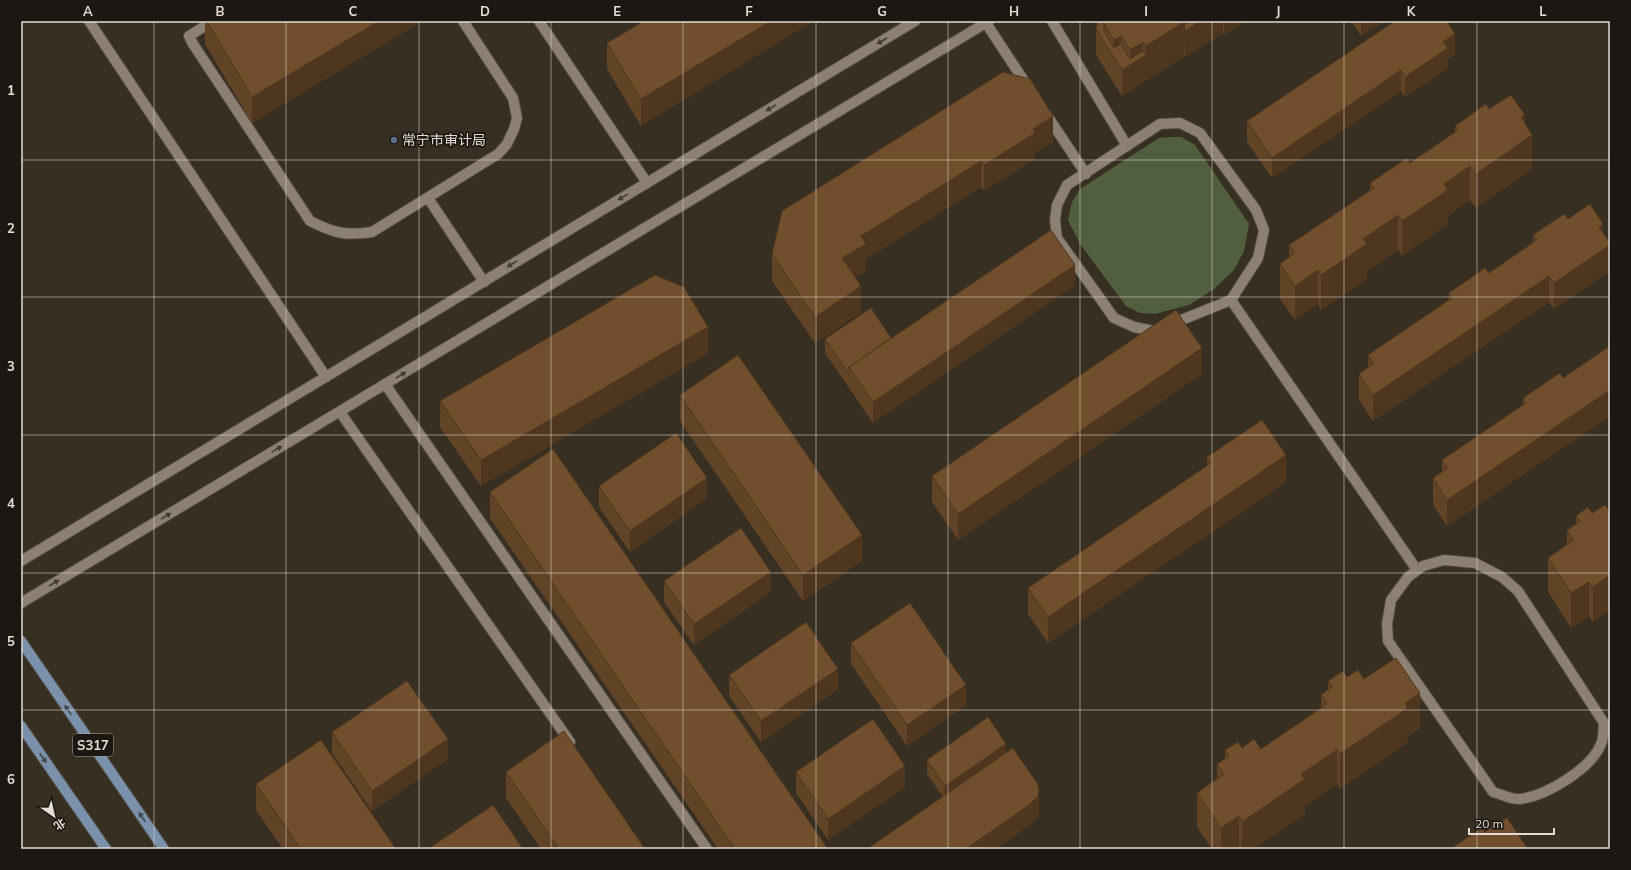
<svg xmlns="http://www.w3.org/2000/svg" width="1631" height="870" viewBox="0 0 1631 870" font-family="Mulish,'Noto Sans SC',sans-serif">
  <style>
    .green { fill: #525f3e }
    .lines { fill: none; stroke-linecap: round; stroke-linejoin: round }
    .lane-casing { stroke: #524a40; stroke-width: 12 }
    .street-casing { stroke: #524a40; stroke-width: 12 }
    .primary-casing { stroke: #524a40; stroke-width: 12 }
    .lane { stroke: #8b8072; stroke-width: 10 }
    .street { stroke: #8b8072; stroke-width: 10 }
    .primary { stroke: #7991ab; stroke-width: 10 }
    .wall { fill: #614326 }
    .shaded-wall { fill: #4f371f }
    .building { fill: #714e2c; stroke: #4f371f }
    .oneway { fill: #433c34 }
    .oneway2 { fill: #41484f }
    .grid { fill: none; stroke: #e3ddd5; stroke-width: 1; stroke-opacity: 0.55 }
    .service-dot { fill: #5c6f8a; stroke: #1c1712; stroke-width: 1.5 }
    .labels { text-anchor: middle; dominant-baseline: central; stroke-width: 3.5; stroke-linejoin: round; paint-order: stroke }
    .shield { fill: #1c1712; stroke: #a7a29a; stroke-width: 1 }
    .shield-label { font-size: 13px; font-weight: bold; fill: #e3ddd5 }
    .poi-label { font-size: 14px; fill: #e3ddd5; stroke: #1c1712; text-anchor: start }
    .neatline { fill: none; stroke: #e3ddd5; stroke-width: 1.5 }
    .grid-label { font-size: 13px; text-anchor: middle; font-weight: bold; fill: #e3ddd5 }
  </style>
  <rect width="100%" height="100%" fill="#382f23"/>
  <!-- green -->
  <polygon class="green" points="1171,137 1181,137 1195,145 1249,224 1244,251 1234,270 1214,289 1189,305 1155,314 1140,313 1126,306 1080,244 1068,220 1072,202 1080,189 1159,138"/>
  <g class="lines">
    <defs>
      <g id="lane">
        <path d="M213 21 189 36 193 44 310 221C334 233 345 236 372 232L498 154 507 144 514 129 517 118 513 98 463 21"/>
        <polyline points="1052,21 1127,146"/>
        <polyline points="986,23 1028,87"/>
        <polyline points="1046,114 1086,174"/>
        <polygon points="1180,123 1200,133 1256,210 1264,230 1258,258 1231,300 1154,331 1134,327 1114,318 1057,238 1055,220 1057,205 1067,185 1160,124"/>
        <polyline points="428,198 484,282"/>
        <polyline points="1231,300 1417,570"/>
        <polyline points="385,384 707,849"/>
        <polyline points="340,412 570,742"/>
        <path d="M1444 560 1475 563 1502 577 1518 591 1604 723C1603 729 1604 738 1601 744 1591 769 1546 796 1520 799 1512 800 1501 794 1493 792L1388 641 1387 624 1391 600 1408 577 1423 566Z"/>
      </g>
      <g id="street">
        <polyline points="89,21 326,377"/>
        <polyline points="539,21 647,183"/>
        <polyline points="21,561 915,21"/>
        <polyline points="21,603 989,21"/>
      </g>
      <g id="primary">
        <polyline points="21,641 164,849"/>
        <polyline points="21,726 106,849"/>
      </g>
    </defs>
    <!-- lane casing -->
    <use href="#lane" class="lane-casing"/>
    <!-- street casing -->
    <use href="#street" class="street-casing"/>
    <!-- primary casing -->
    <use href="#primary" class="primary-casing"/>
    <!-- lane -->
    <use href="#lane" class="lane"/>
    <!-- street -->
    <use href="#street" class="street"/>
    <!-- primary -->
    <use href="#primary" class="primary"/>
  </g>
  <!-- wall -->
  <g class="wall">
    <polygon points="205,21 422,21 252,123 205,44"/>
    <polygon points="644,21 641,126 607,69 607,43"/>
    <polygon points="1098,21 1246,21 1224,35 1223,33 1185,57 1184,57 1122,96 1096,55 1096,29"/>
    <polygon points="1351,21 1384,21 1361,36"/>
    <polygon points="1450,21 1450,26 1455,54 1448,59 1448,68 1405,97 1401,91 1272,178 1247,142 1247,121"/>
    <polygon points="1003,72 1053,142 1035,153 1035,159 984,191 981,187 866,259 866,270 855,277 861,312 815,343 772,281 772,254"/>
    <polygon points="1489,109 1525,123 1532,169 1476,208 1470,200 1448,216 1448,224 1402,256 1398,250 1367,271 1367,279 1321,310 1318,304 1295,320 1280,299 1280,264 1289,258 1289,245 1370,190 1370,183 1410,163 1455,133 1455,126"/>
    <polygon points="1568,219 1603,232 1610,243 1610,271 1554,309 1549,302 1373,421 1359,400 1359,374 1368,367 1368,355 1449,300 1449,293 1489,273 1533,242 1533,235"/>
    <polygon points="1075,285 873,423 825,353 825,339 891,338"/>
    <polygon points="1610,338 1610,416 1447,526 1433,505 1433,478 1442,472 1442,460 1523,405 1523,398 1563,378 1608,347 1608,340"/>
    <polygon points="708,353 481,486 440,427 440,401"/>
    <polygon points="1202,374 958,540 932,502 932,476"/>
    <polygon points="680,395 862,561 803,601 680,421"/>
    <polygon points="1207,457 1286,482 1048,643 1028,614 1028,588 1207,466"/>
    <polygon points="599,486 707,498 630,552 599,507"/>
    <polygon points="490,492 828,849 718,849 490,518"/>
    <polygon points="1605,505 1593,622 1589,616 1571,628 1548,592 1548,558 1567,544 1567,530 1576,524 1576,516 1592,513"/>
    <polygon points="664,581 771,592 694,645 664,602"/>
    <polygon points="851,643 966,705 907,746 851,664"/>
    <polygon points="729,675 838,689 761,742 729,696"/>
    <polygon points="1347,677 1364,679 1420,728 1408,736 1408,742 1340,789 1337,784 1305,806 1305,814 1253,849 1212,849 1197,827 1197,793 1217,779 1217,764 1225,759 1225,750 1242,748 1261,749 1321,708 1321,695 1328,690 1328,681"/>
    <polygon points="332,732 448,759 372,811 332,753"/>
    <polygon points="1006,753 1039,809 1038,817 1029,826 943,797 927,774 927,760"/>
    <polygon points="506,772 645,849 541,849 506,798"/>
    <polygon points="796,772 905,787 828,840 796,793"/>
    <polygon points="256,784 396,849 283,849 256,810"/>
  </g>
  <!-- shaded-wall -->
  <g class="shaded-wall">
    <polygon points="379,21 422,21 252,123 252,97"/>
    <polygon points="771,21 814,21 641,126 641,99"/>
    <polygon points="1182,21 1223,21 1223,33 1185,57 1184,31 1184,57 1122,96 1122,70 1130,65 1130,50 1143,42 1143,57 1146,55 1146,46"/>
    <polygon points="1224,21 1246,21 1224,35"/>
    <polygon points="1361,21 1384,21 1361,36"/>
    <polygon points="1446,21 1450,21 1450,37 1455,34 1455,54 1448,59 1448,68 1405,97 1405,77 1443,42"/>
    <polygon points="1121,36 1121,69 1114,58 1114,40"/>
    <polygon points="1401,70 1401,91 1272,178 1272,158"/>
    <polygon points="1525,115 1525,140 1532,135 1532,169 1476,208 1476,174 1521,117"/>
    <polygon points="1053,116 1053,142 1035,153 1035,159 984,191 984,165 1033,129"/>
    <polygon points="981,161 981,187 866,259 866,270 842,285 842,258 861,236"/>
    <polygon points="1470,166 1470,200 1448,216 1448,224 1402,256 1402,221 1444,184"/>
    <polygon points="1398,215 1398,250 1367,271 1367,279 1321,310 1321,275 1363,239"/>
    <polygon points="1603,224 1603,250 1610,245 1610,271 1554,309 1554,283 1599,227"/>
    <polygon points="1075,265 1075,285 873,423 873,402"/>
    <polygon points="1318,270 1318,304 1295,320 1295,286"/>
    <polygon points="1549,276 1549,302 1373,421 1373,395"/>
    <polygon points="861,286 861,312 815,343 815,317"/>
    <polygon points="708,327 708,353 481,486 481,460"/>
    <polygon points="1202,348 1202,374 958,540 958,514"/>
    <polygon points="1610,390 1610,416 1447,526 1447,500"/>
    <polygon points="1286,455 1286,482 1048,643 1048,617"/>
    <polygon points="707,478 707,498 630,552 630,531"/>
    <polygon points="862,535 862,561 803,601 803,575"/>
    <polygon points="771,572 771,592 694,645 694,624"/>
    <polygon points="1610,575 1610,610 1593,622 1593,587"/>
    <polygon points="1589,582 1589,616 1571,628 1571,593"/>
    <polygon points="838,669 838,689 761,742 761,721"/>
    <polygon points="966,685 966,705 907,746 907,725"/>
    <polygon points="1420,693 1420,728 1408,736 1408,742 1340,789 1340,754 1405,703"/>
    <polygon points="448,739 448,759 372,811 372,791"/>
    <polygon points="1006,744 1006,758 945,800 945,786"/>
    <polygon points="1337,750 1337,784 1305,806 1305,814 1253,849 1242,849 1242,822 1301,774"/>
    <polygon points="905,766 905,787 828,840 828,819"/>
    <polygon points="1039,789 1039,809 1038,817 1029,826 996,849 966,849"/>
    <polygon points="1239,816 1239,849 1221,849 1221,828"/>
  </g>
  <!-- building -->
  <g class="building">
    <polygon points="207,21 379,21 252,97"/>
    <polygon points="644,21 771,21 641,99 607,43"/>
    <polygon points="1098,21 1106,21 1104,23 1104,31 1114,48 1121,44 1130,59 1143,51 1146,55 1122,70 1096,29"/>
    <polygon points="1106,21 1183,21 1184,22 1146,46 1143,42 1130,50 1121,36 1114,40 1104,23"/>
    <polygon points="1191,21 1201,21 1185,31 1184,25"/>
    <polygon points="1395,21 1447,21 1455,34 1443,42 1448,48 1405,77 1401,70 1272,158 1247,121"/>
    <polygon points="1003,72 1030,79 1053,116 1033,129 1035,133 984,165 981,161 861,236 866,244 842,258 861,286 815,317 772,254 782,211"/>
    <polygon points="1511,95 1525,115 1521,117 1532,135 1476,174 1470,166 1444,184 1448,190 1402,221 1398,215 1363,239 1367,244 1321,275 1318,270 1295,286 1280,264 1295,253 1289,245 1374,188 1370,183 1407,158 1410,163 1458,130 1455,126 1486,104 1489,109"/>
    <polygon points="1590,204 1603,224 1599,227 1610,243 1610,245 1554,283 1549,276 1373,395 1359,374 1374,363 1368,355 1452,298 1449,293 1485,268 1489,273 1537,240 1533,235 1564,214 1568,219"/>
    <polygon points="1051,230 1075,265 873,402 849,367"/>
    <polygon points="655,275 684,287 708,327 481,460 440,401"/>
    <polygon points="871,308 891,338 849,367 849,374 825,339"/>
    <polygon points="1176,310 1202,348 958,514 932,476"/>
    <polygon points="1610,338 1610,343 1608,340"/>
    <polygon points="1610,346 1610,390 1447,500 1433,478 1448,468 1442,460 1526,403 1523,398 1560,373 1563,378"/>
    <polygon points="738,355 862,535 803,575 680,395"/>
    <polygon points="1262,420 1286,455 1048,617 1028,588 1211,463 1207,457"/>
    <polygon points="676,433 707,478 630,531 599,486"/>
    <polygon points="553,449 828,849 735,849 490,492"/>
    <polygon points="1605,505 1610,513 1610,575 1593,587 1589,582 1571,593 1548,558 1574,540 1567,530 1580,522 1576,516 1588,507 1592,513"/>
    <polygon points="741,528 771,572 694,624 664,581"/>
    <polygon points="910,603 966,685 907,725 851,643"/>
    <polygon points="806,622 838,669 761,721 729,675"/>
    <polygon points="1396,658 1420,693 1405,703 1408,708 1340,754 1337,750 1301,774 1305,779 1242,822 1239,816 1221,828 1197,793 1224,774 1217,764 1229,756 1225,750 1238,742 1242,748 1254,739 1261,749 1327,704 1321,695 1332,687 1328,681 1343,671 1347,677 1358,670 1364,679"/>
    <polygon points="407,681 448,739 372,791 332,732"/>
    <polygon points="988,717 1006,744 945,786 927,760"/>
    <polygon points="873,719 905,766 828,819 796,772"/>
    <polygon points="564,731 645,849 559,849 506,772"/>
    <polygon points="321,740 396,849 301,849 256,784"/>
    <polygon points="1013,748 1037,783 1039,789 1038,796 1029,805 966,849 867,849"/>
    <polygon points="493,805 523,849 428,849"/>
    <polygon points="1507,818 1528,849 1453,849 1452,848 1482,828 1485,832"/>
    <polygon points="1558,846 1560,849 1555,849"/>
  </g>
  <!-- one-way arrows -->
  <defs><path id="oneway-solid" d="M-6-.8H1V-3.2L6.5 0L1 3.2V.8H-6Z"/></defs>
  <g class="oneway">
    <use href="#oneway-solid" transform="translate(882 41) rotate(149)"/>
    <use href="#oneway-solid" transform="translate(771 108) rotate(149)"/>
    <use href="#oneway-solid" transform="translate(623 197) rotate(149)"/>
    <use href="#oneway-solid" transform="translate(512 264) rotate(149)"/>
    <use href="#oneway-solid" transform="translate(401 375) rotate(-31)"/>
    <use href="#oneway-solid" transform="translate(277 449) rotate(-31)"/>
    <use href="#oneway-solid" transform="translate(166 516) rotate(-31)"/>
    <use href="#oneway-solid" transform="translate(54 583) rotate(-31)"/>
  </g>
  <g class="oneway2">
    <use href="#oneway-solid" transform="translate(68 710) rotate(-125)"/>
    <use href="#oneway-solid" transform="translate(43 758) rotate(55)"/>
    <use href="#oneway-solid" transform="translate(142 817) rotate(-125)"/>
  </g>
  <!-- grid -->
  <path class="grid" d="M154 21V849M286 21V849M419 21V849M551 21V849M683 21V849M816 21V849M948 21V849M1080 21V849M1212 21V849M1344 21V849M1477 21V849M21 160H1610M21 297H1610M21 435H1610M21 573H1610M21 710H1610"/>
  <!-- markers -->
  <circle class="service-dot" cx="394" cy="140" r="4"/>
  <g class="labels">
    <!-- shield labels -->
    <rect class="shield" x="73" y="734" width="40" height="22" rx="3"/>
    <g class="shield-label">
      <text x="93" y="745">S317</text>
    </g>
    <!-- poi labels -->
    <g class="poi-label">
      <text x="402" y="140">常宁市审计局</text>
    </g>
  </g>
  <!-- border -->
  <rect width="1631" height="870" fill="none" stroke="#1c1712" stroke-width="44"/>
  <!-- north arrow -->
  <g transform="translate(54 816) rotate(146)" stroke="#1c1712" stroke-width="3" paint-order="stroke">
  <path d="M0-3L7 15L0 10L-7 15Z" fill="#e3ddd5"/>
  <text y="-6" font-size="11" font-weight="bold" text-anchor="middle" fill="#e3ddd5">北</text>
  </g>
  <!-- scale -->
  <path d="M1469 828v6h85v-6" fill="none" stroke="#e3ddd5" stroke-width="2"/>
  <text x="1475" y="828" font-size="12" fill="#e3ddd5" stroke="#1c1712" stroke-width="3" paint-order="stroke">20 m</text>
  <rect x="22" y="22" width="1587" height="826" class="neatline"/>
  <g class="grid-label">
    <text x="88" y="16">A</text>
    <text x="220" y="16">B</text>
    <text x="353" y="16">C</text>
    <text x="485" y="16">D</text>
    <text x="617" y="16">E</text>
    <text x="749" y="16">F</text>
    <text x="882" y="16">G</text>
    <text x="1014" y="16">H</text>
    <text x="1146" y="16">I</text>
    <text x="1278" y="16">J</text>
    <text x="1411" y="16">K</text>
    <text x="1543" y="16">L</text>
    <text x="11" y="95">1</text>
    <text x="11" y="233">2</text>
    <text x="11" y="371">3</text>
    <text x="11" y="508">4</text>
    <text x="11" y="646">5</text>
    <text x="11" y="784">6</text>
  </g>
</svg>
